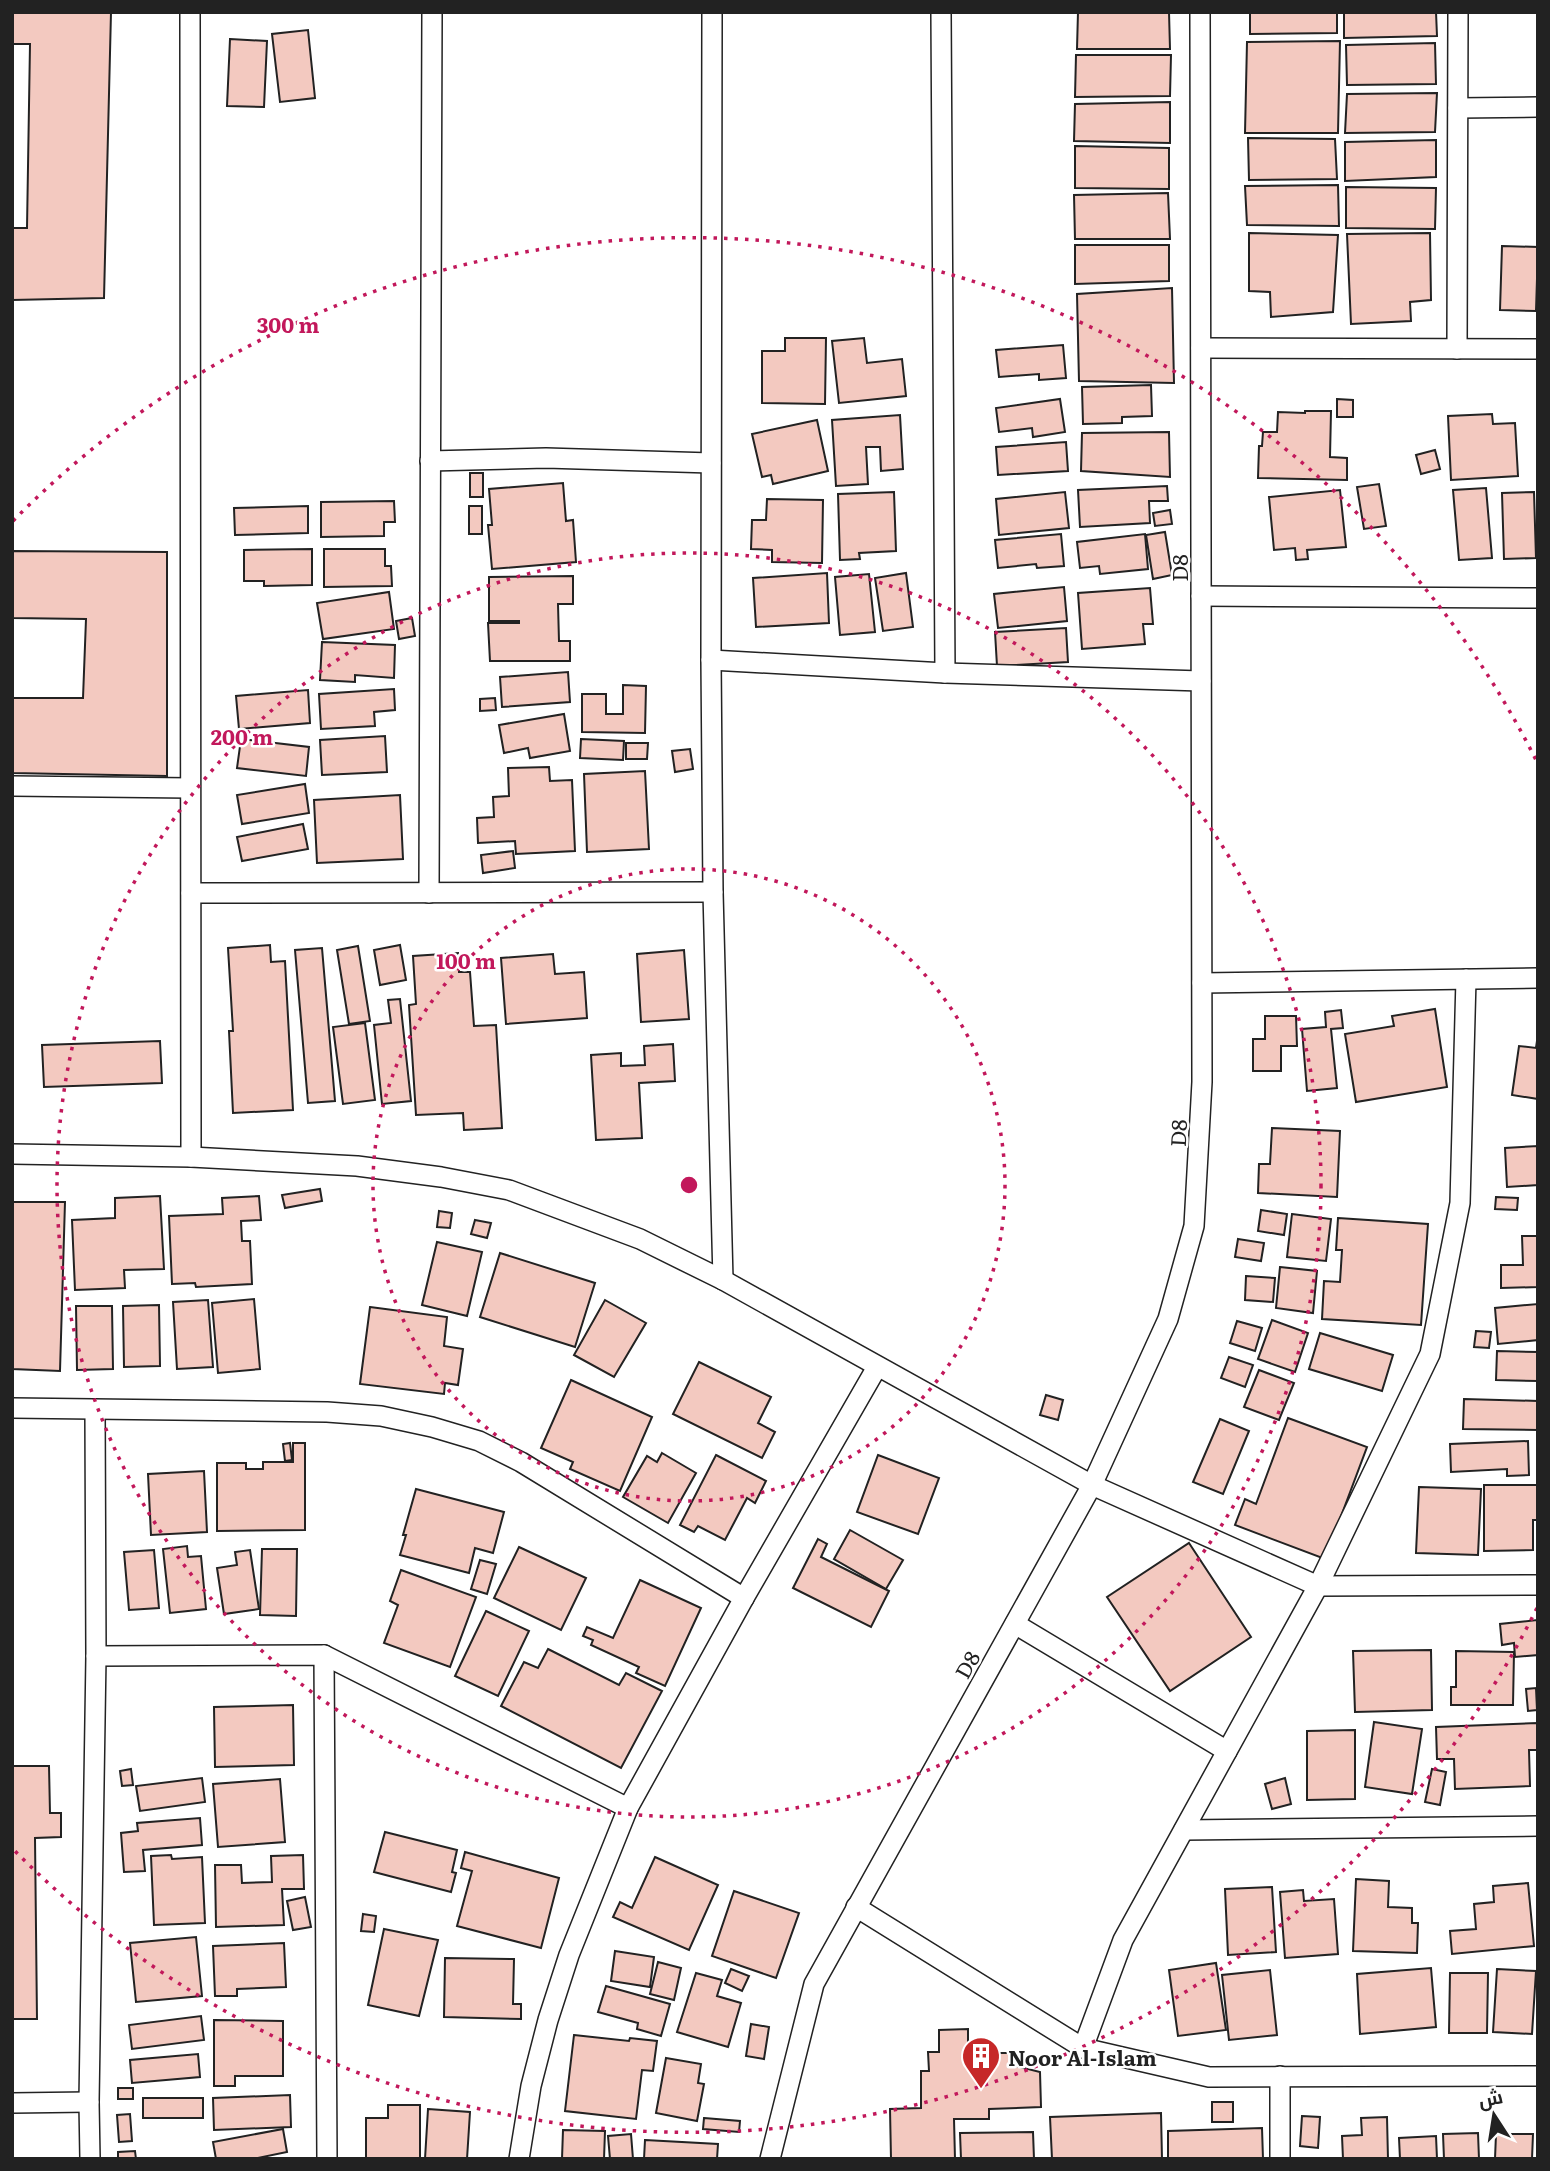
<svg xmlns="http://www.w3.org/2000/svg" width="1550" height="2171" viewBox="0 0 1550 2171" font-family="Literata,Cairo,serif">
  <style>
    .building { fill: #f3c9c0; stroke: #222; stroke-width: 2 }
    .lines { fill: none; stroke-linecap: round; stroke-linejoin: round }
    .street-casing { stroke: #222; stroke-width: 22 }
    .street { stroke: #fff; stroke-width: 19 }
    .ring { fill: none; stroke: #c2185b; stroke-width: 3.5; stroke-dasharray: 3.5 7 }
    .labels { text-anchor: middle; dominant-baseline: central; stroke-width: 5; stroke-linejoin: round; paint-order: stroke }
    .street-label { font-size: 21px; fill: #222; stroke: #fff }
    .poi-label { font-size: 21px; font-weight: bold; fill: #222; stroke: #fff; text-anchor: start }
    .centre { fill: #c2185b; stroke: #fff; stroke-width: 3.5 }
    .ring-label { font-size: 21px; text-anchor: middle; font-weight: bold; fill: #c2185b; stroke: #fff; stroke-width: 5; stroke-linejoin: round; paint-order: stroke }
  </style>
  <rect width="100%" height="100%" fill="#fff"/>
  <!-- building -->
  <g class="building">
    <polygon points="12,12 111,12 104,298 12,300 12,228 27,228 30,44 12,44"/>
    <polygon points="1078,12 1169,12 1170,49 1077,49"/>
    <polygon points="1250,12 1337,12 1337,33 1250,34"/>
    <polygon points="1344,12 1436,12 1437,36 1344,38"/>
    <polygon points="308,30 315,98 280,102 272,34"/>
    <polygon points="230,39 267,41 264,107 227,106"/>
    <polygon points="1340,41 1338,133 1245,133 1247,42"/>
    <polygon points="1435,43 1436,84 1347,85 1346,45"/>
    <polygon points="1076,55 1171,55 1170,96 1075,97"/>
    <polygon points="1437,93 1435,132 1345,133 1347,94"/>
    <polygon points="1170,102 1170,143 1074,141 1075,104"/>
    <polygon points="1248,138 1335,139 1337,179 1249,180"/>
    <polygon points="1436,140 1436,177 1345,181 1345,142"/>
    <polygon points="1075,146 1169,148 1169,189 1075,188"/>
    <polygon points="1338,185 1339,226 1247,225 1245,186"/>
    <polygon points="1346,187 1436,188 1435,229 1346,228"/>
    <polygon points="1168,193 1170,239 1075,239 1074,195"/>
    <polygon points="1249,233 1338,235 1333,312 1271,317 1270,292 1249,291"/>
    <polygon points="1430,233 1431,300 1410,302 1411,321 1351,324 1347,234"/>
    <polygon points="1075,245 1169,245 1169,281 1075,284"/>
    <polygon points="1502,246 1538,247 1536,311 1500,310"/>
    <polygon points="1172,288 1174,383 1079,381 1077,294"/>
    <polygon points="785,338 826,338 825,404 762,403 762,351 785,351"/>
    <polygon points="864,338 867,363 902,359 906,396 839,403 832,341"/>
    <polygon points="1063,345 1066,378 1039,380 1039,374 999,377 996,350"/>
    <polygon points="1151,385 1152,416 1122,417 1122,423 1083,424 1082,387"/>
    <polygon points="1060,399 1065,432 1033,437 1032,428 999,432 996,408"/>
    <polygon points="1337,399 1353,400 1353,417 1337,417"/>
    <polygon points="1305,411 1331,411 1330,457 1347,458 1347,480 1258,478 1259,446 1262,446 1263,432 1277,432 1278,412 1305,413"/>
    <polygon points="1492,414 1493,424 1515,423 1518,476 1451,480 1448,416"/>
    <polygon points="900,415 903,469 881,471 880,447 866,447 868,484 836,486 832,420"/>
    <polygon points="817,420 828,471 773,484 771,475 762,477 752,434"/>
    <polygon points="1169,432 1170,477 1081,471 1082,433"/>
    <polygon points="1066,442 1068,471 998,475 996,447"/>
    <polygon points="1435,450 1440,469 1421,474 1416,455"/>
    <rect x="470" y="473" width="13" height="24"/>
    <polygon points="563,483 566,521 573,520 576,562 492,569 488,525 492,525 489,489"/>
    <polygon points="1379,484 1386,526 1364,529 1357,487"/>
    <polygon points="1167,486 1168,501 1149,501 1150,523 1080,527 1078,490"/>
    <polygon points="1486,488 1492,558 1459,560 1453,490"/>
    <polygon points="1340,490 1346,547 1307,550 1308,559 1296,560 1295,548 1274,550 1269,497"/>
    <polygon points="894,492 896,551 859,553 860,559 840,560 838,494"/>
    <polygon points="1065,492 1069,528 999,535 996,499"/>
    <polygon points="1534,492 1536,558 1504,559 1502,493"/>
    <polygon points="767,499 823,500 822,563 772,562 772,550 751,549 752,520 766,520"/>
    <polygon points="394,501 395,522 384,522 384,536 321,537 321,502"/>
    <polygon points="308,506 308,533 235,535 234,508"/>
    <rect x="469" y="506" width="13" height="28"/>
    <polygon points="1170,510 1172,524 1155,526 1153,513"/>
    <polygon points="1165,532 1172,575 1153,579 1146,535"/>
    <polygon points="1061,534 1064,566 1037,568 1036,564 998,568 995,540"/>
    <polygon points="1145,534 1148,569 1100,574 1099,566 1080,568 1077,542"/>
    <polygon points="312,549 312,585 264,586 264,581 244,581 244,550"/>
    <polygon points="324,549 385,549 385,566 391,566 392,586 324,587"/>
    <polygon points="12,551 167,552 167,776 12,773 12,698 83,698 86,619 12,618"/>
    <polygon points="827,573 829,623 756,627 753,578"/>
    <polygon points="906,573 913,627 883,631 875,578"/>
    <polygon points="869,574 875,632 840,635 835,577"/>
    <polygon points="573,576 573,604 558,604 559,641 570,641 570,661 490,661 488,623 519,623 519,621 489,621 489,577"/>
    <polygon points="1064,587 1067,621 998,628 994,594"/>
    <polygon points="1150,588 1153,624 1143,624 1145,644 1082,649 1078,593"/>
    <polygon points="389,592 394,629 323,639 317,603"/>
    <polygon points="412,618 415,636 399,639 396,621"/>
    <polygon points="1066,628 1068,662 997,666 995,632"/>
    <polygon points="322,642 395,645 394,678 355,675 355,682 320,680"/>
    <polygon points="568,672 570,702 502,707 500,677"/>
    <polygon points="623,685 646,686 645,733 582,732 582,694 606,694 606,714 623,714"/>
    <polygon points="394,689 395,710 374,712 375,726 321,729 319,694"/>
    <polygon points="308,690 310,723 239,729 236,696"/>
    <polygon points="495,698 496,710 480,711 480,699"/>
    <polygon points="564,714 570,751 530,758 528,748 504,753 499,725"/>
    <polygon points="385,736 387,772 322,775 320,740"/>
    <polygon points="241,739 309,747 306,776 237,768"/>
    <polygon points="581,739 624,741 623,760 580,758"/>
    <polygon points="626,743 648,743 647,759 626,759"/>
    <polygon points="690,749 693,769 675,772 672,751"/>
    <polygon points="549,767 550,781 572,780 575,851 516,854 515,841 478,843 477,818 494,817 493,797 509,796 508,768"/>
    <polygon points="645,771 649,849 587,852 584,774"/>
    <polygon points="305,784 309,813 242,824 237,795"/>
    <polygon points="400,795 403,859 317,863 314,800"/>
    <polygon points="303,824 308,849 242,861 237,837"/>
    <polygon points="513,851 515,868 483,873 481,855"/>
    <polygon points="270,945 271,962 285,961 293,1110 233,1113 229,1031 233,1031 228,948"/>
    <polygon points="400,945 406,980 380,985 374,950"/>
    <polygon points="358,946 370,1021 349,1024 337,950"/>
    <polygon points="322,948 335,1101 308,1103 295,950"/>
    <polygon points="684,950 689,1019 641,1022 637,954"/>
    <polygon points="458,953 459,972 470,972 474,1026 496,1025 502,1128 464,1130 463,1113 416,1115 409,1005 416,1004 413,956"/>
    <polygon points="553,954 555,974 584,972 587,1018 506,1024 501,958"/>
    <polygon points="400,999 411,1101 382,1104 374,1025 391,1023 388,1000"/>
    <polygon points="1435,1009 1447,1087 1356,1102 1345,1034 1394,1026 1392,1016"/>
    <polygon points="1341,1010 1343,1028 1331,1029 1337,1088 1307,1091 1302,1029 1326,1027 1325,1012"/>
    <polygon points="1265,1016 1296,1016 1297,1046 1281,1046 1281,1071 1253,1071 1253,1039 1265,1039"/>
    <polygon points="365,1023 375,1100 343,1104 333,1027"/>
    <polygon points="1538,1034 1538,1099 1512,1095 1519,1046 1536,1048"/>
    <polygon points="160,1041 162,1083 44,1087 42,1045"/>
    <polygon points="673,1044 675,1081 639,1083 642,1138 596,1140 591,1055 621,1053 621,1066 645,1065 644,1046"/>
    <polygon points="1272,1128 1340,1131 1337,1197 1258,1193 1259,1164 1270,1164"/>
    <polygon points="1538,1146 1538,1185 1507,1187 1505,1148"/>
    <polygon points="320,1189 322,1201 285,1208 282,1195"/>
    <polygon points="160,1196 164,1269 124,1270 125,1288 75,1290 72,1220 115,1218 115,1198"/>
    <polygon points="259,1196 261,1220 241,1221 242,1241 250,1241 252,1284 196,1287 195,1283 172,1284 169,1216 223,1214 222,1198"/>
    <polygon points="1496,1197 1518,1198 1517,1210 1495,1209"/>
    <polygon points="12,1202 65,1202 60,1371 12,1369"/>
    <polygon points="1261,1210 1287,1214 1284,1235 1258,1231"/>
    <polygon points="439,1211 452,1213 450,1228 437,1227"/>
    <polygon points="1292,1214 1331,1219 1326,1261 1287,1257"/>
    <polygon points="1338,1218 1428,1224 1421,1325 1322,1319 1324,1281 1340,1282 1342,1250 1336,1250"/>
    <polygon points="475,1220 491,1223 487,1238 471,1234"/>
    <polygon points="1522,1236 1538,1236 1538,1287 1501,1288 1501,1265 1523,1265"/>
    <polygon points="1238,1239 1264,1243 1261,1261 1235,1257"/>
    <polygon points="437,1242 482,1252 467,1316 422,1305"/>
    <polygon points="500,1253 595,1283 575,1347 480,1317"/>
    <polygon points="1280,1267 1317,1271 1313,1313 1276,1308"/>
    <polygon points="1246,1276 1275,1278 1273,1302 1245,1300"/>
    <polygon points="254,1299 260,1369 218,1373 212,1303"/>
    <polygon points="208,1300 213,1367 177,1369 173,1302"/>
    <polygon points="605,1300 646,1323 614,1377 574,1355"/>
    <polygon points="1538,1304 1538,1340 1498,1344 1495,1308"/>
    <polygon points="159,1305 160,1366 124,1367 123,1306"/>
    <polygon points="76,1306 112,1306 113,1369 77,1370"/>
    <polygon points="370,1307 447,1317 444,1346 463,1349 458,1385 445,1383 444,1394 360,1384"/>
    <polygon points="1272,1320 1308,1333 1295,1372 1258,1359"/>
    <polygon points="1237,1321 1262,1328 1255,1351 1230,1343"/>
    <polygon points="1476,1331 1491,1332 1489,1348 1474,1347"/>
    <polygon points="1320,1333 1393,1355 1382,1391 1309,1369"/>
    <polygon points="1497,1351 1538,1352 1538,1381 1496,1380"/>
    <polygon points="1229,1357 1253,1365 1245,1387 1221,1378"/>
    <polygon points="699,1362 771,1397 758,1423 775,1432 762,1458 673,1414"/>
    <polygon points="1259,1370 1294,1383 1279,1420 1244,1407"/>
    <polygon points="571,1380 652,1417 620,1491 570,1469 573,1462 541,1448"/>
    <polygon points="1046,1395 1063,1400 1058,1420 1040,1415"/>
    <polygon points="1464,1399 1538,1401 1538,1430 1463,1429"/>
    <polygon points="1288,1418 1367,1447 1325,1559 1235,1525 1245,1499 1256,1504"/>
    <polygon points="1220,1419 1249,1431 1223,1494 1193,1482"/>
    <polygon points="1528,1441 1529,1475 1507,1476 1507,1469 1451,1472 1450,1444"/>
    <polygon points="290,1443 292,1460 285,1461 283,1444"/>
    <polygon points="293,1443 305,1443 305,1530 217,1531 217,1463 246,1463 246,1469 263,1469 263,1462 293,1462"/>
    <polygon points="662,1453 696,1473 668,1523 623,1497 647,1456 657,1462"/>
    <polygon points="716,1455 766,1481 755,1503 747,1498 725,1540 698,1526 694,1532 680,1525"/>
    <polygon points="878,1455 939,1478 918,1534 857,1512"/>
    <polygon points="204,1471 207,1532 151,1535 148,1474"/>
    <polygon points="1484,1485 1538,1485 1538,1520 1533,1520 1533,1550 1484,1551"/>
    <polygon points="1419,1487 1481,1489 1478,1555 1416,1553"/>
    <polygon points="416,1489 504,1512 493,1553 475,1548 469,1573 400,1555 406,1535 403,1535"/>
    <polygon points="850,1530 903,1560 886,1589 834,1559"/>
    <polygon points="818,1539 827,1544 821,1557 889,1591 871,1627 793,1588"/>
    <polygon points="1189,1543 1251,1637 1170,1691 1107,1597"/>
    <polygon points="187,1546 188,1557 201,1556 206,1609 170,1613 163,1549"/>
    <polygon points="519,1547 586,1578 561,1630 494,1598"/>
    <polygon points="262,1549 297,1549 296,1616 260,1615"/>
    <polygon points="154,1550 159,1608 129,1610 124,1552"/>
    <polygon points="250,1550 259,1609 224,1614 217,1568 237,1565 235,1552"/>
    <polygon points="480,1560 496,1564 487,1594 471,1589"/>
    <polygon points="401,1570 476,1597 450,1667 384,1643 398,1605 390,1601"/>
    <polygon points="640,1580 701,1608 665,1686 636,1673 639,1667 591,1645 593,1640 583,1636 587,1627 613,1638"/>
    <polygon points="486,1611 529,1631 498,1696 455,1676"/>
    <polygon points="1537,1620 1538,1655 1515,1657 1514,1643 1502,1645 1500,1624"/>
    <polygon points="548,1649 619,1685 626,1673 662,1691 621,1768 501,1706 524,1662 538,1668"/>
    <polygon points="1431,1650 1432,1710 1355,1712 1353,1651"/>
    <polygon points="1456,1651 1514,1652 1513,1705 1451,1705 1451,1687 1456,1687"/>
    <polygon points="1536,1688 1537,1710 1528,1711 1526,1689"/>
    <polygon points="293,1705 294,1765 215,1767 214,1707"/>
    <polygon points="1374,1722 1422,1729 1412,1794 1365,1787"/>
    <polygon points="1537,1723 1538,1750 1529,1750 1530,1786 1455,1789 1454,1759 1437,1759 1436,1727"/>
    <polygon points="1355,1730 1355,1799 1307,1800 1307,1731"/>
    <polygon points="12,1766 49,1766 50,1813 61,1813 61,1837 35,1838 37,2019 12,2019"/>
    <polygon points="131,1769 133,1785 122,1786 120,1771"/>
    <polygon points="1432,1769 1446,1772 1440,1805 1425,1802"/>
    <polygon points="202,1778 205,1802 140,1811 136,1786"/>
    <polygon points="1285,1778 1291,1804 1272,1809 1265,1784"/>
    <polygon points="280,1779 285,1842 218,1847 213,1784"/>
    <polygon points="200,1818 202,1845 143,1850 145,1871 124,1872 121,1833 138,1831 137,1823"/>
    <polygon points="385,1832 457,1850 452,1872 456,1873 451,1892 374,1872"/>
    <polygon points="465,1852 559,1878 541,1948 457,1926 472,1871 461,1868"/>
    <polygon points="171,1855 172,1859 202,1857 205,1923 154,1925 151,1856"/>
    <polygon points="303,1855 304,1889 282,1889 284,1925 216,1927 215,1865 241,1865 242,1883 272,1882 271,1856"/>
    <polygon points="655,1857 718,1885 689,1950 613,1917 620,1902 632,1908"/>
    <polygon points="1356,1879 1389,1881 1388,1907 1412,1908 1412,1923 1418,1923 1417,1953 1353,1951"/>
    <polygon points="1528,1883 1534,1946 1452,1954 1450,1931 1476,1929 1474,1904 1494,1902 1493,1886"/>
    <polygon points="1272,1887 1276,1952 1228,1955 1225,1889"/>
    <polygon points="1303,1890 1304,1901 1334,1899 1338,1954 1285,1958 1280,1892"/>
    <polygon points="734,1891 799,1913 776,1978 712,1956"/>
    <polygon points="305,1897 311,1927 293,1930 287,1901"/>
    <polygon points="363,1914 376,1916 374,1932 361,1931"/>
    <polygon points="384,1929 438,1940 419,2016 368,2005"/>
    <polygon points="196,1937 202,1996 136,2002 130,1943"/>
    <polygon points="284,1943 286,1987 237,1989 237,1996 215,1996 213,1946"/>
    <polygon points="615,1951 654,1957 650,1987 611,1981"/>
    <polygon points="445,1958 514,1959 513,2004 521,2004 521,2019 444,2017"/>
    <polygon points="658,1962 681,1968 674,2000 650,1994"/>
    <polygon points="1216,1963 1226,2030 1178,2036 1169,1970"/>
    <polygon points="1431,1968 1436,2027 1360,2034 1357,1974"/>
    <polygon points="731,1969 749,1976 742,1991 725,1983"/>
    <polygon points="1497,1969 1536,1971 1532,2034 1493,2032"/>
    <polygon points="1270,1970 1277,2035 1229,2040 1222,1975"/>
    <polygon points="696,1973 722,1980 717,1996 741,2003 728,2047 677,2032"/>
    <polygon points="1450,1973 1488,1973 1487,2033 1449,2033"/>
    <polygon points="606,1986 670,2004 661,2036 637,2029 638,2023 598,2012"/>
    <polygon points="201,2016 204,2040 132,2049 129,2025"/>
    <polygon points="214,2020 283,2021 283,2076 235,2076 235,2086 214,2086"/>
    <polygon points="751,2024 769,2027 764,2059 746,2056"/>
    <polygon points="968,2029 968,2042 991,2041 992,2053 1011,2053 1012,2065 1040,2072 1041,2107 989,2109 989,2119 954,2119 955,2159 891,2159 890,2109 921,2108 921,2071 929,2071 928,2052 939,2052 939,2030"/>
    <polygon points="574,2035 629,2041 630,2038 657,2041 653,2071 642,2070 636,2119 565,2111"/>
    <polygon points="198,2054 200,2077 132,2083 130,2060"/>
    <polygon points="666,2058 701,2064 698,2083 704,2084 697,2121 656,2113"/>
    <rect x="118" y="2088" width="15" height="11"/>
    <polygon points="290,2095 291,2127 214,2130 213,2098"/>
    <rect x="143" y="2098" width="60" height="20"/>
    <rect x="1212" y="2102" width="21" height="20"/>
    <polygon points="388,2105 420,2105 420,2159 366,2159 366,2118 388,2118"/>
    <polygon points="428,2109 470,2112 467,2159 425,2159"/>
    <polygon points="1161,2113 1162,2159 1052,2159 1050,2117"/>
    <polygon points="130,2114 132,2141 119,2142 117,2115"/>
    <polygon points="1302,2116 1320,2117 1318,2148 1300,2146"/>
    <polygon points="1387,2117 1388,2159 1343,2159 1342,2136 1362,2135 1361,2118"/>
    <polygon points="704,2118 740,2121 739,2132 703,2129"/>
    <polygon points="1262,2128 1263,2159 1168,2159 1168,2131"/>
    <polygon points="283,2129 287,2152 253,2159 216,2159 213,2142"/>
    <polygon points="563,2130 605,2131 604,2159 562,2159"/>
    <polygon points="1033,2132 1034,2159 961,2159 960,2133"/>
    <polygon points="1478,2133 1479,2159 1444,2159 1443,2134"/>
    <polygon points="631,2134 633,2159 610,2159 608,2136"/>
    <polygon points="1496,2134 1533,2134 1532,2159 1495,2159"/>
    <polygon points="1436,2136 1437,2159 1400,2159 1399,2138"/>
    <polygon points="645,2140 718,2144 717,2159 644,2159"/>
    <polygon points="135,2151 136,2159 118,2159 118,2152"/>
  </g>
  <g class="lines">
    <defs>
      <g id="street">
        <polyline points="190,12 191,1157"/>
        <polyline points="712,12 711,660 713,892 723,1280"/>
        <polyline points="1458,108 1538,107"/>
        <polyline points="1201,348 1538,349"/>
        <polyline points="1457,349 1458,12"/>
        <polyline points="430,461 546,458 711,463"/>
        <polyline points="1201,596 1538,598"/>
        <polyline points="711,660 945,673 941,12"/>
        <polyline points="945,673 1201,681"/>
        <polyline points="12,786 190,788"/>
        <polyline points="191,893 713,892"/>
        <polyline points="429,893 432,12"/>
        <polyline points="1202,983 1538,978"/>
        <polyline points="12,1154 191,1157 357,1166 441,1177 509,1190 640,1239 723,1280 1092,1485 1318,1586 1538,1585"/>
        <polyline points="12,1408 327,1412 381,1416 432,1427 479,1441 521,1462 744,1598"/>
        <polyline points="1015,1624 1227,1751"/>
        <polyline points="324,1655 327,2159"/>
        <polyline points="96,1656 324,1655 628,1808"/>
        <polyline points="1184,1830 1538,1826"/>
        <polyline points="856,1907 1083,2048 1209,2077 1538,2076"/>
        <polyline points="1083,2048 1123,1940 1318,1586 1430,1354 1460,1203 1466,979"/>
        <polyline points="12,2103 89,2102"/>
        <polyline points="90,2159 89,2102 96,1656 95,1409"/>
        <polyline points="519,2159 531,2086 548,2020 569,1955 628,1808 744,1598 877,1367"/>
        <polyline points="770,2159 814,1984 1092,1485 1168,1319 1194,1226 1202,1082 1200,12"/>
        <polyline points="1280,2159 1280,2076"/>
      </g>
    </defs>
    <!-- street casing -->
    <use href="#street" class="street-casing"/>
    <!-- street -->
    <use href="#street" class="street"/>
  </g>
  <!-- distance rings -->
  <g class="ring">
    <circle cx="689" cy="1185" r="316"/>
    <circle cx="689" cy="1185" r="632"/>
    <path d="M1537 1608A948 948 0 0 1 13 1849M13 521A948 948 0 0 1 1537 762"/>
  </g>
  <!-- icons -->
  <defs>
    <symbol id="building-pin" viewBox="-11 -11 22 30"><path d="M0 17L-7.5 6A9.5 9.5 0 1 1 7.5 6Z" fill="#c62828" stroke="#fff"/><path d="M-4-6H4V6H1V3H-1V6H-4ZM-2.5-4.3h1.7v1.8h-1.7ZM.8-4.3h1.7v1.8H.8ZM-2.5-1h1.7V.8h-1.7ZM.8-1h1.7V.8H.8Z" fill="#fff"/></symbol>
  </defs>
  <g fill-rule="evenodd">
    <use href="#building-pin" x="959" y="2034" width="44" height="60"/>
  </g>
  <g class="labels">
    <!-- street labels -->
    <g class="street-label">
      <text transform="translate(1178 568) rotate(-90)">D8</text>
      <text transform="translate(1177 1133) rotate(-87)">D8</text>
      <text transform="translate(966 1664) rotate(-61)">D8</text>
    </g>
    <!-- poi labels -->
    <g class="poi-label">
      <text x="1008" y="2056">Noor Al-Islam</text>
    </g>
  </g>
  <circle cx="689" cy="1185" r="10" class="centre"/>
  <g class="ring-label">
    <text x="288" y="333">300 m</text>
    <text x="242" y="745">200 m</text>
    <text x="466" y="969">100 m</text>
  </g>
  <!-- border -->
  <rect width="1550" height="2171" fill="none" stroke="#222222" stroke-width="28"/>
  <!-- north arrow -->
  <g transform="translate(1494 2115) rotate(348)" stroke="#ffffff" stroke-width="5" paint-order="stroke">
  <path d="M0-5L12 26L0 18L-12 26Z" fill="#222222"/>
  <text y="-10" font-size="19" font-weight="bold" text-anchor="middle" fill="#222222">ش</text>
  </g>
</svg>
